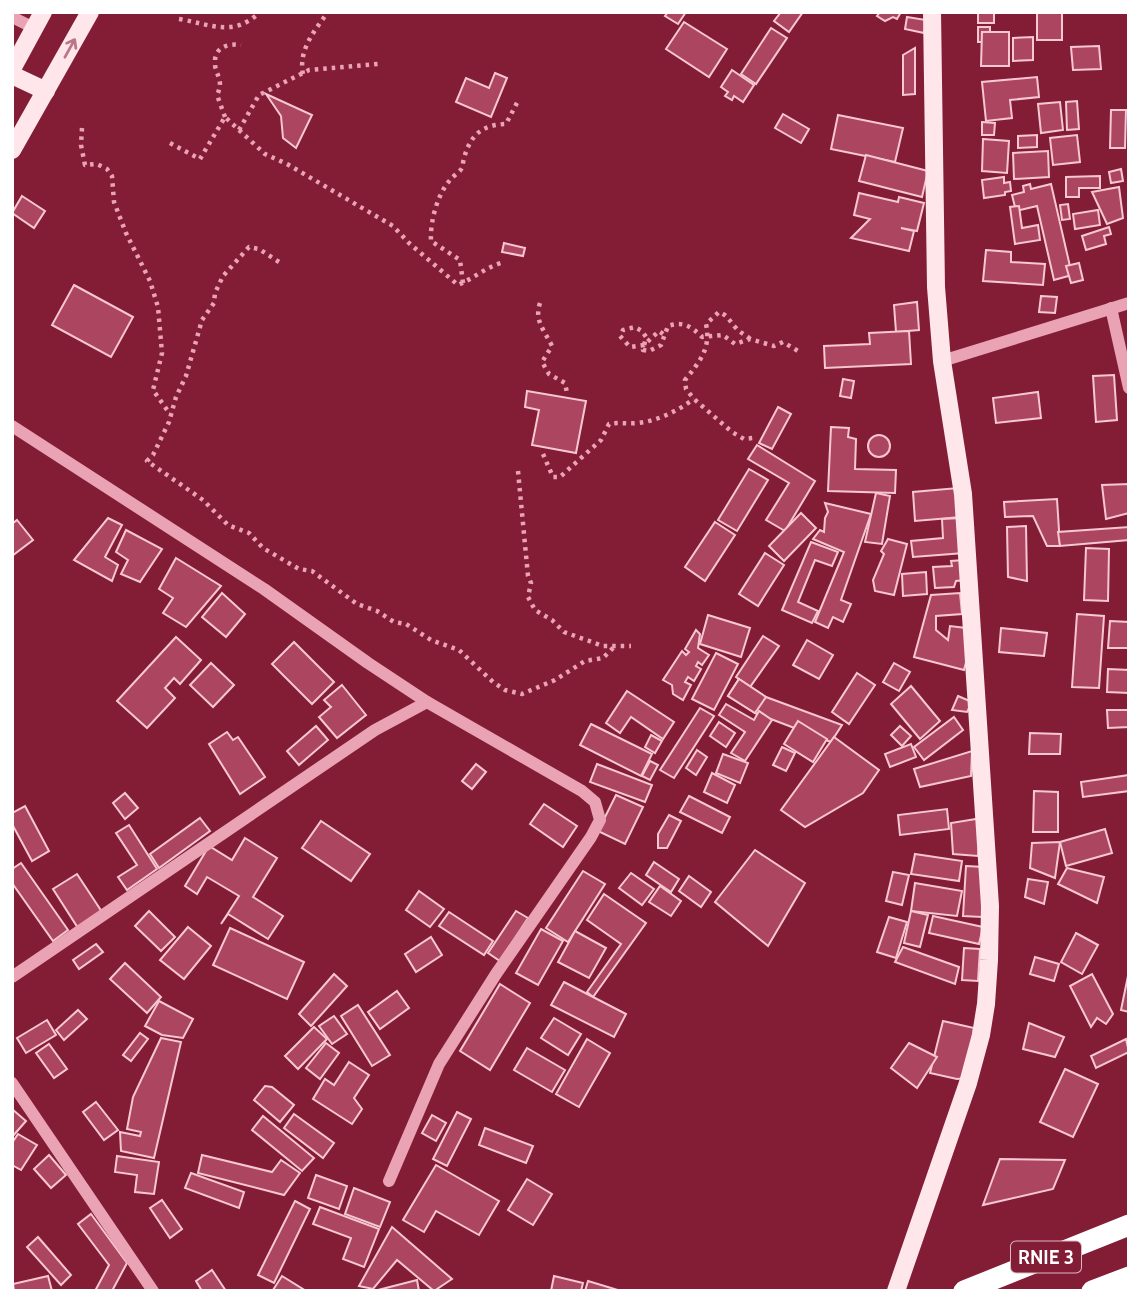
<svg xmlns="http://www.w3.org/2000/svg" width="1141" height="1303" viewBox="0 0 1141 1303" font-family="Cabin,sans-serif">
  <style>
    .building { fill: #ac4560; stroke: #f7c7d4; stroke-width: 2 }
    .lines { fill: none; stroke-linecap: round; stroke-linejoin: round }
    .path { stroke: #eaa3b5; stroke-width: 4.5; stroke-dasharray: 3.5 5; stroke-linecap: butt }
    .minor { stroke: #eaa3b5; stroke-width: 12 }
    .major { stroke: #fee6eb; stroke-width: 18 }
    .highway { stroke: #fff; stroke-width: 21 }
    .oneway { stroke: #ba7787 }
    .labels { text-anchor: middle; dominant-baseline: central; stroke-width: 7; stroke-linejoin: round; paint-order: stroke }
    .shield { fill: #831d36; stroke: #dabbc3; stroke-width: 2 }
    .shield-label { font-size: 19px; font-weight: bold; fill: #fff }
  </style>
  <rect width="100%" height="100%" fill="#831d36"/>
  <!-- building -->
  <g class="building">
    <polygon points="668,12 686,12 678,24 665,16"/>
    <polygon points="781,12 803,12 789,32 774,21"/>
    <polygon points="880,12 901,12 897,19 893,17 885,21 877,16"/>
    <rect x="978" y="12" width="16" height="11"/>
    <rect x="1037" y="12" width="25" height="28"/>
    <polygon points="907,17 926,20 924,33 905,29"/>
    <polygon points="684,22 727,49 709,77 666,49"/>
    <rect x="978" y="27" width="12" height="15"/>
    <polygon points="771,28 787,38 756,84 741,74"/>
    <polygon points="982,32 1009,32 1009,66 981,66"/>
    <polygon points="1033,37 1033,60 1013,61 1013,38"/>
    <polygon points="1099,46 1101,69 1073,70 1071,47"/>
    <polygon points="915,48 915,94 903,95 903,55"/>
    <polygon points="732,70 754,85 743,102 734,96 732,100 725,96 728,92 721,87"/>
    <polygon points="495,73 507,78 491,117 456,102 466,78 489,88"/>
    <polygon points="1037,77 1039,97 1010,100 1012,118 986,121 982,82"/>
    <polygon points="266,94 312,115 296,148 283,138 281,116"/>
    <polygon points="1077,101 1079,129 1067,130 1066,102"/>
    <polygon points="1060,102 1063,130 1041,133 1038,104"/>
    <polygon points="1111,110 1126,110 1125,148 1110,148"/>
    <polygon points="783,114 809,129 801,143 775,128"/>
    <polygon points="838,115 903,128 895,162 831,149"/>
    <polygon points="982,122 995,123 994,135 982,135"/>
    <polygon points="1037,135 1037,147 1018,148 1018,136"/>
    <polygon points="1077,135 1080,162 1053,165 1050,138"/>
    <polygon points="983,139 1009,141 1007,173 982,171"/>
    <polygon points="1048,151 1049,177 1014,179 1013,153"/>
    <polygon points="866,155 928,171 922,197 859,181"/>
    <polygon points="1121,169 1123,181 1111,183 1109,172"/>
    <polygon points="1100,176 1100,188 1079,188 1079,197 1066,197 1066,177"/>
    <polygon points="1004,177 1004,183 1010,182 1011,191 1005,192 1005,195 984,198 982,180"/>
    <polygon points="1030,184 1031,189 1051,184 1072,275 1054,280 1037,206 1016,211 1012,195 1024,192 1023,186"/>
    <polygon points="1119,187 1123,218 1107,224 1092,192"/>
    <polygon points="859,193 898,202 899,197 924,203 917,231 901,228 914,231 909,251 851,238 870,219 854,215"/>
    <polygon points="22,196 45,211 34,228 12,213"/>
    <polygon points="1068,204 1070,219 1062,220 1060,205"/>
    <polygon points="1019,206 1022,228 1038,225 1040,240 1015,244 1010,207"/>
    <polygon points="1098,210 1100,225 1075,229 1073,214"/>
    <polygon points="1109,227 1111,234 1104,236 1106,244 1086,250 1082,236"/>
    <polygon points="504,243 525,248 523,256 502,252"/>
    <polygon points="986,250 1011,252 1011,262 1045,264 1043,285 983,281"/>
    <polygon points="1079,263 1083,280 1071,283 1066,266"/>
    <polygon points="74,285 133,317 111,357 52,325"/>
    <polygon points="1041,296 1057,297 1055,313 1039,312"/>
    <polygon points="917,302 919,330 896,332 894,305"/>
    <polygon points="909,331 911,364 825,368 824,346 870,344 869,333"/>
    <polygon points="1114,375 1117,420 1096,422 1093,376"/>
    <polygon points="843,379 854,381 851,398 840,396"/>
    <polygon points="527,391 586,401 576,453 532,445 539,410 525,407"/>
    <polygon points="1038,392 1041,418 996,423 993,398"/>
    <polygon points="778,407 791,414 772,449 759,443"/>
    <polygon points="831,427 849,428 848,437 856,439 855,469 896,470 895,493 828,491"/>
    <circle cx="879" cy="446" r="11"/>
    <polygon points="757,445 815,481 785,531 766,520 789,483 748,459"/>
    <polygon points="749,469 768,480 737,531 718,520"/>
    <polygon points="1129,484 1129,513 1106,519 1102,485"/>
    <polygon points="958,488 961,517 915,521 913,492"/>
    <polygon points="876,493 890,496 882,544 865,542"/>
    <polygon points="1057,499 1060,546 1047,546 1033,516 1005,517 1004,502"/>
    <polygon points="825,503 871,514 841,600 851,604 843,622 833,617 828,628 815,622 844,552 813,539 820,530 824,532 825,518 828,512"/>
    <polygon points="801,513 816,528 784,561 769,546"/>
    <polygon points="108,518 122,525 105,557 118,565 112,581 74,560"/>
    <polygon points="961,518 964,553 913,557 911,541 943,538 942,519"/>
    <polygon points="17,520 33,540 12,556 12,524"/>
    <polygon points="715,522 735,535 705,581 685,567"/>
    <polygon points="1026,526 1027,581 1008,577 1007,527"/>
    <polygon points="1129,527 1129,540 1060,546 1058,532"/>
    <polygon points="126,530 162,549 140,582 121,574 128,560 116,552"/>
    <polygon points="888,539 907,544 894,595 875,591 873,580 884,554 881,551"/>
    <polygon points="811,542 838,552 832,566 815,560 798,602 818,611 812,623 782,610"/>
    <polygon points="1086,548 1109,549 1108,601 1084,600"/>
    <polygon points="765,553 784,565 758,606 739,594"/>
    <polygon points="176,558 221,586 186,627 163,613 173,598 159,589"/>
    <polygon points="964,560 966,580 956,581 954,587 935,588 933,567 952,566 951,561"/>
    <polygon points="926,572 927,594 903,596 902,574"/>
    <polygon points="222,593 245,614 226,637 202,617"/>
    <polygon points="960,593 962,614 936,616 936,630 948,640 950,626 966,628 971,644 964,670 914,657 931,595"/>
    <polygon points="1077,614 1104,616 1099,688 1072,687"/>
    <polygon points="708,615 750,628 741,657 700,644"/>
    <polygon points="1110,621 1129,622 1129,648 1108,648"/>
    <polygon points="1001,628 1047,633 1044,656 999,652"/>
    <polygon points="696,630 700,634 698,648 709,655 702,665 698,662 696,666 701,669 694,681 688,677 685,682 691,685 683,700 673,694 672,685 663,680 682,651 686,655 689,652 685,649"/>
    <polygon points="763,636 779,646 750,687 736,677"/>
    <polygon points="176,637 201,660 180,684 174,678 165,688 175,698 147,728 117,701"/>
    <polygon points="807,640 833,655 819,679 793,665"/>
    <polygon points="294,642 334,682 312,704 272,664"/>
    <polygon points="716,653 738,664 714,710 692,699"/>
    <polygon points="211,663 234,685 213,707 190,685"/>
    <polygon points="894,663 910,672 899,691 883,682"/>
    <polygon points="1108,669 1129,670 1129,693 1107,692"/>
    <polygon points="857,673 875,685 849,724 832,712"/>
    <polygon points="739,679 766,697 842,725 831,742 755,713 728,696"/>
    <polygon points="739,679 766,697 755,713 728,696"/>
    <polygon points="342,685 366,715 337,738 319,717 331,707 324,700"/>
    <polygon points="911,686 940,721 920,739 891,704"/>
    <polygon points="627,691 674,722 663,739 631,717 620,733 606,723"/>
    <polygon points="958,696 972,702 967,712 952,710"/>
    <polygon points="726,704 754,720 759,711 772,720 745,761 731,753 745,732 719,715"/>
    <polygon points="700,708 714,716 674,778 660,770"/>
    <polygon points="1107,710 1129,710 1129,727 1108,728"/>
    <polygon points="954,717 963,730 924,760 914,747"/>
    <polygon points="798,721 827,739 813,762 784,744"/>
    <polygon points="719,722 735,733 726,747 710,736"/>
    <polygon points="591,724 652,754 641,776 580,745"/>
    <polygon points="316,726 328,740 299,765 287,751"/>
    <polygon points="900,726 911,736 902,746 891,735"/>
    <polygon points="227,732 233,740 238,737 265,777 240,794 209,744"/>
    <polygon points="1030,733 1061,734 1060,754 1029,754"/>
    <polygon points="651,735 662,741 655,753 645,747"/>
    <polygon points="834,737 879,770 863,793 805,827 781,810"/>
    <polygon points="911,744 916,757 890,767 885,754"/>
    <polygon points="782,747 795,753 786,771 773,765"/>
    <polygon points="697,750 707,757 696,775 686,768"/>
    <polygon points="972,751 971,776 920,787 914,769"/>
    <polygon points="723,754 748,763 740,783 716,773"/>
    <polygon points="650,761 658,765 650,780 642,776"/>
    <polygon points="476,764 486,772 472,789 462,781"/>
    <polygon points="597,764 652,785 645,802 590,782"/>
    <polygon points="712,773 735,785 727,803 704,792"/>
    <polygon points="1129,775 1129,791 1083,797 1081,782"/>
    <polygon points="1034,791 1058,792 1058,832 1033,832"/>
    <polygon points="125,793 138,808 125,819 113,803"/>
    <polygon points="616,795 643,807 625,844 598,831"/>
    <polygon points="689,796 730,817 722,833 680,812"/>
    <polygon points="544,804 577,826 563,847 530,824"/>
    <polygon points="25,806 49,851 32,861 12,824 12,813"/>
    <polygon points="947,809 949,829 900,835 898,815"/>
    <polygon points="669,815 681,821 667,848 658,848 658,834"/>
    <polygon points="200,818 210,831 159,868 150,854"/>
    <polygon points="982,818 978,856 953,854 951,823"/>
    <polygon points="321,821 370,854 351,881 302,848"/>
    <polygon points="129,825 157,869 127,890 118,877 137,865 116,833"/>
    <polygon points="1105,829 1112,853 1066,866 1060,842"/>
    <polygon points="245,838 277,858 253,897 283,916 268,939 228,914 221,924 239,896 207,877 197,894 185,886 209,846 232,860"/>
    <polygon points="1060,842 1055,878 1030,868 1032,843"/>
    <polygon points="755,850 805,883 768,946 715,902"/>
    <polygon points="915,854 962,861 959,881 911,874"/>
    <polygon points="654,862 679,879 671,892 646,875"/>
    <polygon points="21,863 68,930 53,941 12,883 12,869"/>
    <polygon points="966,866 984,867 982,917 963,916"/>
    <polygon points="1067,868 1104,877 1097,903 1058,884"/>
    <polygon points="583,871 605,884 568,942 546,928"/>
    <polygon points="893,872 909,875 902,905 886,901"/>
    <polygon points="631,873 654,889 642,905 619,888"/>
    <polygon points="77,874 102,912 78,928 53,889"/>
    <polygon points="689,876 711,892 701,907 679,891"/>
    <polygon points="1028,879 1048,882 1044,904 1025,897"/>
    <polygon points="915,883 962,891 957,916 911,911"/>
    <polygon points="660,886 681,901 671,916 649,902"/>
    <polygon points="419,891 444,909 430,927 406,910"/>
    <polygon points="604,894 646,923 593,997 587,992 621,944 587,920"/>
    <polygon points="149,911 175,937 161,951 135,926"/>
    <polygon points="516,911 528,918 500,961 488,953"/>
    <polygon points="911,911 928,915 920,947 904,943"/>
    <polygon points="449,912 493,941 484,955 439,926"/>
    <polygon points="933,916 983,927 979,944 929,933"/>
    <polygon points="889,917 907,922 896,958 877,952"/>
    <polygon points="188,927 211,946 184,979 160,960"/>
    <polygon points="230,928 304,962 287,999 213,965"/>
    <polygon points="541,929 563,941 538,985 516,973"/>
    <polygon points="575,931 606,948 589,978 558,962"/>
    <polygon points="1076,933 1098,945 1082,974 1061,962"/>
    <polygon points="431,937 442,955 416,972 405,954"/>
    <polygon points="96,944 103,952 79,969 73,960"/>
    <polygon points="903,947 959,967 955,984 895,962"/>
    <polygon points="964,948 980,949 978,981 962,980"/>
    <polygon points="1035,957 1059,964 1054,981 1030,974"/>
    <polygon points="125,963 161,997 147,1013 110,979"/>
    <polygon points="1129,971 1129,1012 1121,1010"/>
    <polygon points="334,974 347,986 311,1026 299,1014"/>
    <polygon points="1092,974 1113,1014 1106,1024 1097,1018 1091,1027 1070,986"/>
    <polygon points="564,982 626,1014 614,1037 551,1005"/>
    <polygon points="500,984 530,1003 490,1070 460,1051"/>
    <polygon points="397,991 409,1008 380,1029 368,1012"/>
    <polygon points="159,1001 193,1019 183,1038 162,1035 145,1026"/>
    <polygon points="358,1005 390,1055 372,1066 341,1016"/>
    <polygon points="78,1010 87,1019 64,1040 56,1030"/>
    <polygon points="334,1016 347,1034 332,1044 319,1026"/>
    <polygon points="554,1018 581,1034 568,1055 541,1038"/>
    <polygon points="47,1020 56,1035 26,1053 17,1038"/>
    <polygon points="943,1021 974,1028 967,1078 957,1079 930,1073"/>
    <polygon points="1029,1023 1064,1037 1055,1057 1023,1049"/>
    <polygon points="314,1027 327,1039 298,1069 285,1056"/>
    <polygon points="140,1033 148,1039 131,1061 123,1055"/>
    <polygon points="161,1038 181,1042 154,1158 121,1151 120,1132 140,1136 141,1132 127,1129 133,1097"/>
    <polygon points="587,1039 610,1053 579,1107 556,1094"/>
    <polygon points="1126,1039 1129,1052 1096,1068 1091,1056"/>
    <polygon points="326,1043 339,1053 320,1079 306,1068"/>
    <polygon points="909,1043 937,1057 917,1088 891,1068"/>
    <polygon points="49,1044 67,1069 54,1078 36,1053"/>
    <polygon points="527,1048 565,1070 552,1092 514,1070"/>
    <polygon points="349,1062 369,1075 354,1098 362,1109 352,1124 313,1099 325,1079 334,1085"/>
    <polygon points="1065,1069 1098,1084 1073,1137 1040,1122"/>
    <polygon points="265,1086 272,1087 294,1105 280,1122 254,1100"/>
    <polygon points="96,1102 118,1130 104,1140 83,1112"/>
    <polygon points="12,1109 26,1121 12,1137"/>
    <polygon points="457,1112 471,1119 447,1166 433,1159"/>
    <polygon points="294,1114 334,1143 323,1158 284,1128"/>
    <polygon points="432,1115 446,1123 436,1141 422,1133"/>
    <polygon points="263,1116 314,1158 302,1171 252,1130"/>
    <polygon points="485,1128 533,1146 526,1163 479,1145"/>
    <polygon points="18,1134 37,1145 21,1170 12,1165 12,1143"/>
    <polygon points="49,1155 66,1175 51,1188 34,1169"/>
    <polygon points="202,1155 272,1172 281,1160 300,1173 284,1195 198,1173"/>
    <polygon points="117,1156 159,1162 154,1194 135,1192 137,1175 115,1172"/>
    <polygon points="1000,1159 1065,1160 1053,1189 983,1205"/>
    <polygon points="436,1165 499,1201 479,1235 436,1211 424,1232 403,1220"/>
    <polygon points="191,1173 244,1192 239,1208 185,1188"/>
    <polygon points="316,1175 347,1186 339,1209 308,1198"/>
    <polygon points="527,1179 552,1194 533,1225 508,1210"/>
    <polygon points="354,1188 390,1202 380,1227 345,1214"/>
    <polygon points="162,1200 182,1229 170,1238 150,1208"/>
    <polygon points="295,1201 310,1209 274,1283 258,1275"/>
    <polygon points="320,1207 379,1229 364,1267 343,1259 351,1238 313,1224"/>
    <polygon points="91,1214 127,1263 112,1291 95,1291 109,1265 78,1224"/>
    <polygon points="392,1227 452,1279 434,1291 397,1260 373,1289 359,1286"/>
    <polygon points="38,1237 71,1275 61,1285 27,1247"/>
    <polygon points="212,1270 226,1291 202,1291 196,1281"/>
    <polygon points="48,1276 52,1291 14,1291 13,1284"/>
    <polygon points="282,1276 306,1291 273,1290"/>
    <polygon points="554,1276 583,1283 581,1291 551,1291"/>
    <polygon points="417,1280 419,1291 374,1291"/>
    <polygon points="588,1281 621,1291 585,1291"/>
  </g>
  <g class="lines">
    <!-- path -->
    <g class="path">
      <path d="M179 19C210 24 233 38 260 12"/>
      <path d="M303 74C298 50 315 30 328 12"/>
      <path d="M225 117 217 95C225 78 214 75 215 61 215 47 229 43 241 45"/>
      <polyline points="82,128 81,145 85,165 97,164 107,169 112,176 114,202 126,233 150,281 158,307 162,353 153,390 170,414"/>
      <path d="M239 130 265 154 287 164 393 226 409 243 458 285C474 278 485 268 501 263"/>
      <polyline points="170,143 200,159 225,117 239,130 259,95 309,70 378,64"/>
      <polyline points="279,262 259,249 249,247 223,276 215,293 214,303 202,320 186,376 176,397 169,422 153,455 147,461 203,500 228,525 249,533 263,548 299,569 312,571 357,604 377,611 394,622 406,624 431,640 459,650 493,682 505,690 522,694 555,680 585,661 603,658 614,647"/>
      <path d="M463 283 460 260 431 241C430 222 437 195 450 180 453 176 459 173 462 168 463 165 463 161 464 158 471 134 482 125 506 124L519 99"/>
      <path d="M540 303C534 320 544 330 552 346L542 362 549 374 565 383 567 393"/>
      <path d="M663 334 659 331 644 345 630 347 620 336 623 330 635 327 642 331 646 337 643 350 649 351 661 345 668 326C683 321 691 326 702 337L723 335 735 344 750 339 774 346 783 342 798 351"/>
      <path d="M750 339C745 334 740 333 736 328 729 321 729 316 719 312L706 324C711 349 700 361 685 380L686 389 694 399 732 432 744 439 753 438"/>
      <path d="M543 454 553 477H560L601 440 609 424C618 422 627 424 637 423 658 421 677 411 694 399"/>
      <polyline points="518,471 528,576 531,583 528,597 535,610 552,620 564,632 603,646 631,646"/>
    </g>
    <!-- minor -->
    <g class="minor">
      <polyline points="12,17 34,28"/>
      <polyline points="1111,308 1129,388"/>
      <polyline points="942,361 1129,303"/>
      <polyline points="12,426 264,589 368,663 427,702 582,791 595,802 600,820 591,837 496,974 439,1064 389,1181"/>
      <polyline points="12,977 375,730 427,702"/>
      <polyline points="12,1083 153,1291"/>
    </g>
    <!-- major -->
    <g class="major">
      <polyline points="12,69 43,12"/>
      <polyline points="12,75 46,91"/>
      <polyline points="12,150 90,12"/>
      <polyline points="896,1291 968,1083 981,1035 986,1004 989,960 990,906 963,494 942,361 936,287 932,12"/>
    </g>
    <!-- highway -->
    <g class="highway">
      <polyline points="964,1291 1129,1225"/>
      <polyline points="1092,1291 1129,1277"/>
    </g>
  </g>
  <!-- one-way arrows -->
  <defs><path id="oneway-shaft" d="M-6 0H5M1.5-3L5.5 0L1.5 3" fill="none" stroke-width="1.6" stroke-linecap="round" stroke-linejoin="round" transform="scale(1.75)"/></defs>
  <use class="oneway" href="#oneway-shaft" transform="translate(70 48) rotate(-61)"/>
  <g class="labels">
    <!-- shield labels -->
    <rect class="shield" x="1011" y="1241.5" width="70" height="31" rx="5"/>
    <g class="shield-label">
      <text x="1046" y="1257">RNIE 3</text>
    </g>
  </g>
  <!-- border -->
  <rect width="1141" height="1303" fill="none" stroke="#ffffff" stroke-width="28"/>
</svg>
